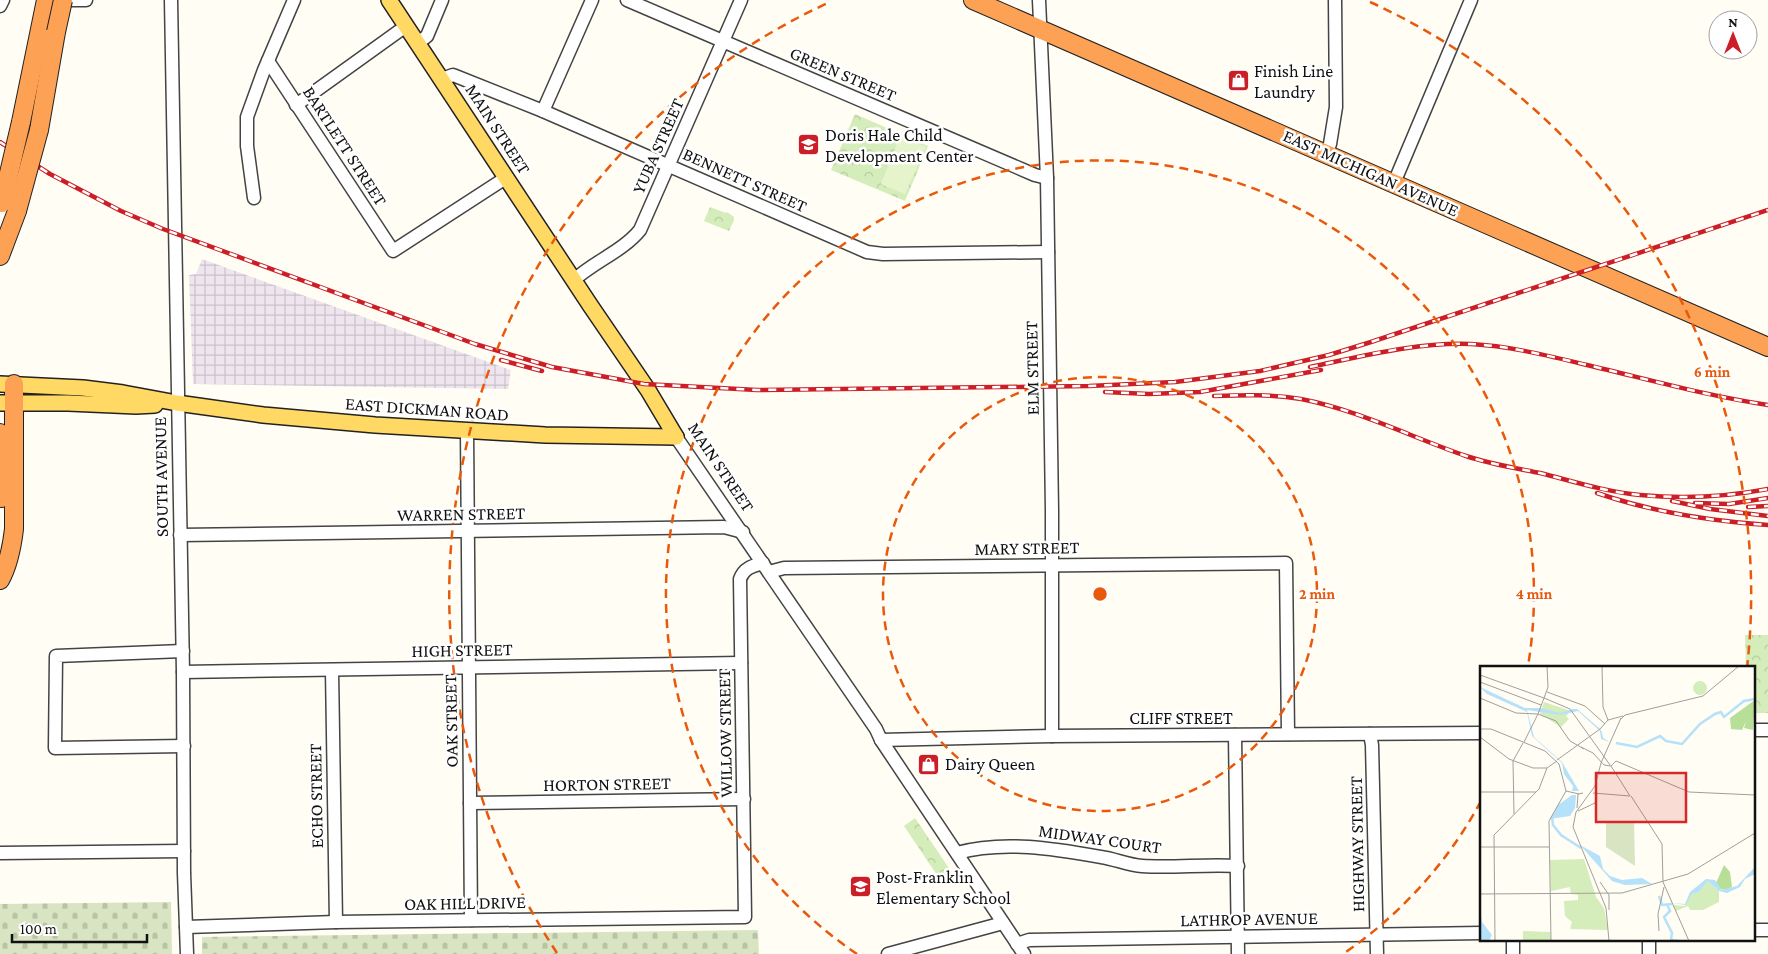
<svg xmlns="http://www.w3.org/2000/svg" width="1768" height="954" viewBox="0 0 1768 954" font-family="'Crimson Pro',serif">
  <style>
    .industrial { fill: url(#industrial-grid) }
    .cemetery { fill: url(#cemetery-stones) }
    .park { fill: url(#park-crowns) }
    .pitch { fill: #e6f4cc }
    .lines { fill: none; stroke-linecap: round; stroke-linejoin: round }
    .minor-casing { stroke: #444; stroke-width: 15 }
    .major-casing { stroke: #222; stroke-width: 18 }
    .highway-casing { stroke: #222; stroke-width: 20 }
    .minor { stroke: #fff; stroke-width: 12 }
    .major { stroke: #ffd964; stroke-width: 15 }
    .highway { stroke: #fda154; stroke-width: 18 }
    .rail-casing { stroke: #cb1e27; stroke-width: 4.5 }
    .rail { stroke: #fff; stroke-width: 2.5; stroke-dasharray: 8; stroke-linecap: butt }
    .highway-bridge-casing { stroke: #222; stroke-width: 20; stroke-linecap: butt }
    .highway-bridge { stroke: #fda154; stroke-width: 18 }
    .ring { fill: none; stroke: #e8590c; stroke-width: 2.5; stroke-dasharray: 9 6 }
    .labels { text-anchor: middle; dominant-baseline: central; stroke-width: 5; stroke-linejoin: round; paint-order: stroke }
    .poi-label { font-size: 18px; fill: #111; stroke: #fff; text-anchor: start }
    .street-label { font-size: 18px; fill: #111; stroke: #fff }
    .inset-river { fill: none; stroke: #b5e1fa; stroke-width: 2.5 }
    .inset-road { fill: none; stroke: #a09f99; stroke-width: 1 }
    .view { fill: #d62828; fill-opacity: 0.15; stroke: #d62828; stroke-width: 2.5 }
    .inset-edge { fill: none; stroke: #111; stroke-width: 2.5 }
    .centre { fill: #e8590c; stroke: #fff; stroke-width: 2.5 }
    .ring-label { font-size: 15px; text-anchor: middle; font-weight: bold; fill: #e8590c; stroke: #fff; stroke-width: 5; stroke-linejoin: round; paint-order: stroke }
  </style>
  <defs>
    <pattern id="industrial-grid" width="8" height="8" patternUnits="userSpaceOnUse" patternTransform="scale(1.25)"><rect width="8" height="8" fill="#eee5ef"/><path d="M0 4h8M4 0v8" fill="none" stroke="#cbc3cc"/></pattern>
    <pattern id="cemetery-stones" width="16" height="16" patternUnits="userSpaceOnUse" patternTransform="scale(1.25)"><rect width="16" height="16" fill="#d9e4c2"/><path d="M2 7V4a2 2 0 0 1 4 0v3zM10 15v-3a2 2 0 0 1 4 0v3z" fill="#b9c3a6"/></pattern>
    <pattern id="park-crowns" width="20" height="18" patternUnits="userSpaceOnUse" patternTransform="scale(1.25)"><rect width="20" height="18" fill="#d5edba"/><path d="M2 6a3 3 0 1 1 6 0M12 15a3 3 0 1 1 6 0" fill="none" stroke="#b6ca9f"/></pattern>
  </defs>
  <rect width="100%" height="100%" fill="#fffdf4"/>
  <!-- industrial -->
  <polygon class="industrial" points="202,259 511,370 508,389 193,384 189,275 196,274"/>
  <!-- cemetery -->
  <g class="cemetery">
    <polygon points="171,902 172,954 0,954 0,904"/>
    <polygon points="758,930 759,954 202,954 202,937"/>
  </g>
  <!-- park -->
  <g class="park">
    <polygon points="855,114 928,146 905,201 831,170"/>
    <polygon points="710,207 726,213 727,212 734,217 734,220 729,231 704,221"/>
    <polygon points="1745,635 1768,635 1768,713 1754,713 1754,668 1746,668"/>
    <polygon points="915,818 955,877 943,884 904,826"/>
  </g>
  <!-- pitch -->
  <polygon class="pitch" points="900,136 926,147 905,194 881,184"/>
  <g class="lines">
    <defs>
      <g id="minor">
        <polyline points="56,0 86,0"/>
        <polyline points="171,0 183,672 184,873 187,954"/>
        <polyline points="627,0 1035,175 1047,178"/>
        <polyline points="1039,0 1047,178 1052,511 1052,736"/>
        <polyline points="0,6 3,0"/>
        <polyline points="418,43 427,36 442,0"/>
        <polyline points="268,61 393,251 507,177"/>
        <polyline points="442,79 453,75 543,111 867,252 883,254 1048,252"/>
        <polyline points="296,105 406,26"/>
        <polyline points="543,111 592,0"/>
        <polyline points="1326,153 1330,144 1336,107 1335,0"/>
        <polyline points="1394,183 1471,0"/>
        <polyline points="254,198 247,146 247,117 264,70 294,0"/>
        <path d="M574 280C595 261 623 251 640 230L741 0"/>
        <polyline points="467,431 471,920"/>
        <polyline points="676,437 876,729 881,740 1024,954"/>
        <polyline points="180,535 724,527 743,532"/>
        <polyline points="769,572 784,568 1286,563 1288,734"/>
        <polyline points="183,651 56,656 55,748 184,746"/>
        <polyline points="332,670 336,922"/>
        <polyline points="183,672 741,663"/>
        <polyline points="1754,730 1768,730"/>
        <polyline points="1370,734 1372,745 1377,954"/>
        <polyline points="1235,735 1238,954"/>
        <polyline points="881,740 1052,736 1482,733"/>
        <polyline points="470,803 744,799"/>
        <polyline points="0,853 184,851"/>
        <path d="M957 853C1004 840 1055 849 1101 857 1115 859 1128 865 1142 866 1174 868 1206 864 1238 866"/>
        <path d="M186 927 336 922 745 917 740 579C744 568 752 566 763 563"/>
        <polyline points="1754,930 1768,930"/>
        <polyline points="1513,940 1513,954"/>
        <polyline points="1649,940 1649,954"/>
        <polyline points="1017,944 1029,940 1482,933"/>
        <polyline points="888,954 1003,923"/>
      </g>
      <g id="major">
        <polyline points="389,0 590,305 648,390 676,437"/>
        <polyline points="0,384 83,388 123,393 177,403 263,415 375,425 545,435 676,437"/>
        <polyline points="0,403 68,403 136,406 155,405"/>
      </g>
      <g id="highway">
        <polyline points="973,0 1768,347"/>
        <polyline points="21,122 46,0"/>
        <polyline points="39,130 56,32"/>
        <polyline points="0,256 17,211"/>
        <polyline points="0,433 2,498"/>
        <path d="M0 580C9 564 12 546 14 529V384"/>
      </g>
    </defs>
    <!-- minor casing -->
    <use href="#minor" class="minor-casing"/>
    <!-- major casing -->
    <use href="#major" class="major-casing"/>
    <!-- highway casing -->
    <use href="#highway" class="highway-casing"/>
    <!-- minor -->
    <use href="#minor" class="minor"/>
    <!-- major -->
    <use href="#major" class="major"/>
    <!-- highway -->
    <use href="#highway" class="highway"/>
    <defs>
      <g id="rail">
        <polyline points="0,142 50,174 121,211 163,229 475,344 552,367 644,384 757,390 1089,386 1175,382 1260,371 1329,355 1371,342 1768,210"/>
        <polyline points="501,360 542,371"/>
        <path d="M1310 367C1363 356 1417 342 1471 344 1510 346 1549 356 1587 365 1647 379 1707 396 1768 405"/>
        <polyline points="1105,392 1149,394 1200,392 1321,370"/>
        <path d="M1214 396C1243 395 1272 394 1301 399 1358 410 1411 437 1466 456 1490 464 1515 468 1540 473 1572 481 1606 492 1640 495 1682 499 1726 497 1768 489"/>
        <path d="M1597 493C1652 512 1710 521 1768 525"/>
        <polyline points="1672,501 1710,509 1768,516"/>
        <polyline points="1695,503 1729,504 1768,498"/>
        <polyline points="1748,507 1768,506"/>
      </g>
    </defs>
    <!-- rail casing -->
    <use href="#rail" class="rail-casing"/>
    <!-- rail -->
    <use href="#rail" class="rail"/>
    <defs>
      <g id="highway-bridge">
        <polyline points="56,32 63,0"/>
        <polyline points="2,203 21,122"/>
        <polyline points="17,211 39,130"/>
      </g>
    </defs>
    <!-- highway-bridge casing -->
    <use href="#highway-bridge" class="highway-bridge-casing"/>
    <!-- highway-bridge -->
    <use href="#highway-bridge" class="highway-bridge"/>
  </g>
  <!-- distance rings -->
  <g class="ring">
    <circle cx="1100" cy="594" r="217"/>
    <path d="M1481 801A434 434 0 0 1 1343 954M857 954A434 434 0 1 1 1528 666"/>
    <path d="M557 953A651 651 0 0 1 830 2M1370 2A651 651 0 0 1 1747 668"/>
  </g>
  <!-- icons -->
  <defs>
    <symbol id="shop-square" viewBox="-11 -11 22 22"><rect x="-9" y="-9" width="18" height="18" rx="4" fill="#cb1e27" stroke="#fff"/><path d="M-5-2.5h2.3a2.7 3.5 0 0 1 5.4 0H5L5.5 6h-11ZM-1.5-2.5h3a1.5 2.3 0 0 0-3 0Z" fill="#fff"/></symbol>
    <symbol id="school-square" viewBox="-11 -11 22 22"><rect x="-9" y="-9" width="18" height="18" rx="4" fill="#cb1e27" stroke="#fff"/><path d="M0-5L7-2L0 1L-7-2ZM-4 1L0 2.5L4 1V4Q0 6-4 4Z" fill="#fff"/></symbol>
  </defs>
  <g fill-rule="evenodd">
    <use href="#shop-square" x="1226" y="68" width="25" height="25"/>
    <use href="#school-square" x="796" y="132" width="25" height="25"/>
    <use href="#shop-square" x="916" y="752" width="25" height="25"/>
    <use href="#school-square" x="848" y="874" width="25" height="25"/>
  </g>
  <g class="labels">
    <!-- poi labels -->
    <g class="poi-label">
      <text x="1254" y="71">Finish Line<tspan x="1254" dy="21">Laundry</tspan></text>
      <text x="825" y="135">Doris Hale Child<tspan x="825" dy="21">Development Center</tspan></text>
      <text x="945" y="764">Dairy Queen</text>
      <text x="876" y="877">Post-Franklin<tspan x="876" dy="21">Elementary School</tspan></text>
    </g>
    <!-- street labels -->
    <g class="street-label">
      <text transform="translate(843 74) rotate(23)">GREEN STREET</text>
      <text transform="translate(498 129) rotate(57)">MAIN STREET</text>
      <text transform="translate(345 146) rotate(57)">BARTLETT STREET</text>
      <text transform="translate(658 146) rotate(-66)">YUBA STREET</text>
      <text transform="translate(1371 173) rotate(24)">EAST MICHIGAN AVENUE</text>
      <text transform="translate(745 180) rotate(24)">BENNETT STREET</text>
      <text transform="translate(1032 368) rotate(-91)">ELM STREET</text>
      <text transform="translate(427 409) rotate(4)">EAST DICKMAN ROAD</text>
      <text transform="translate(721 467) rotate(56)">MAIN STREET</text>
      <text transform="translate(161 477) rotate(-91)">SOUTH AVENUE</text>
      <text transform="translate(461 514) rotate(-1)">WARREN STREET</text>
      <text transform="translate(1027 548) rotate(-1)">MARY STREET</text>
      <text transform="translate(462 650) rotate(-1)">HIGH STREET</text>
      <text x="1181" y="718">CLIFF STREET</text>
      <text transform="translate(451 721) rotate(-91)">OAK STREET</text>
      <text transform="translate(725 733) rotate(-91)">WILLOW STREET</text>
      <text transform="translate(607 784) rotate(-1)">HORTON STREET</text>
      <text transform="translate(316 796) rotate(-91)">ECHO STREET</text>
      <text transform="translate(1100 839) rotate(8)">MIDWAY COURT</text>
      <text transform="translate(1357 844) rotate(-91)">HIGHWAY STREET</text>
      <text transform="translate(465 903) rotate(-1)">OAK HILL DRIVE</text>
      <text transform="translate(1249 919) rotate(-1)">LATHROP AVENUE</text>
    </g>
  </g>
  <!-- overview -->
  <g transform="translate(1480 666)">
    <rect width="275" height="275" fill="#fffdf4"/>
    <path d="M104 193 116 231 124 242 128 264 90 263 92 256 85 250 84 235 98 234V229L91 228 90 221 71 225 70 194Z" fill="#d5edba"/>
    <path d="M275 34 273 64 264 62 266 55 262 64 251 63 250 52ZM244 199 250 206 252 221 246 224 240 223 236 217Z" fill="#b8df98"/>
    <path d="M126 155H154L155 200 126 181Z" fill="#d9e4c2"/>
    <path d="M213 22a7 7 0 1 1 14 0a7 7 0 1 1-14 0ZM64 36 91 45 86 50 89 53 81 61 60 48ZM228 215 239 225V236L223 244H210L208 240 196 245 193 239 205 240 212 228 219 226ZM43 265 70 266 71 275H43Z" fill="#d5edba"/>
    <path d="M0 21 45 42H60L80 47 93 43H97L120 63 122 66 123 72 130 76 121 73 120 65 98 45 80 49 47 44 54 71 82 96 99 125H92L93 120 84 108 82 97 52 70 47 46 7 28ZM92 129H96L95 142 90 150 70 153 78 139ZM100 179 120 190 123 203 130 210 142 214 162 212 172 218 145 219 132 215ZM275 201V208L265 213 260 221 247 227 239 225 228 215 219 226 212 228 206 239 192 237 205 238 210 226 226 213 235 214 242 224 257 220ZM0 243 2 256 12 269 9 275H0Z" fill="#b5e1fa"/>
    <path class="inset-river" d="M136 77 157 81 180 70 186 75 202 78 220 58 235 48 241 46 244 51 264 35 275 33M72 151 73 159 81 169 101 182M179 230 182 239 192 238M187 238 190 245 184 251 192 267 191 274 199 275"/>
    <path class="inset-road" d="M67 0 68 21 64 32 90 43 130 99M122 0 123 41 128 54M0 9 64 32 58 48 76 55 90 75 104 83M0 16 61 39M67 26 105 40 125 58M0 32 36 47 58 48M140 54 145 49 223 30 259 0M0 63H11L65 85 79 98 86 125 99 128M0 71 29 93 53 102H67M44 76 58 48M101 81 113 87 124 99 131 100 136 95 209 126 275 129M77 94 120 63 128 54 143 50M121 97 141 52M121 97 115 120 96 146 93 161 126 242 129 275M131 100 150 130M0 126H56M113 127 150 130M151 130 182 178 183 216M97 142 98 128 103 127M98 145 115 137 117 127M34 148 33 95 43 77M0 181H69M120 216 129 229V244M183 216 209 275M0 228 142 227 208 208 275 167M179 265 178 248 184 221M15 275 14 169 59 123 67 102 77 95M71 275 69 155 86 125"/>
    <path class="view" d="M116 107H206V156H116Z"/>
    <rect width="275" height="275" class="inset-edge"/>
  </g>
  <circle cx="1100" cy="594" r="8" class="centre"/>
  <g class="ring-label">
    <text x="1712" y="377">6 min</text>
    <text x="1317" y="599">2 min</text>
    <text x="1534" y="599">4 min</text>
  </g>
  <!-- north arrow -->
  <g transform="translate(1733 35)"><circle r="24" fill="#ffffff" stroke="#a0a0a0"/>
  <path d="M0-4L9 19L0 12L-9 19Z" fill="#cb1e27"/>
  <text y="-8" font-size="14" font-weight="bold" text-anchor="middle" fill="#111111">N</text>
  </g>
  <!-- scale -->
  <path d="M12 934v8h135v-8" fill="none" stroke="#111111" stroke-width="2.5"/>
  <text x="20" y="934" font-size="15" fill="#111111" stroke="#ffffff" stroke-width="4" paint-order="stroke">100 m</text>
</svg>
